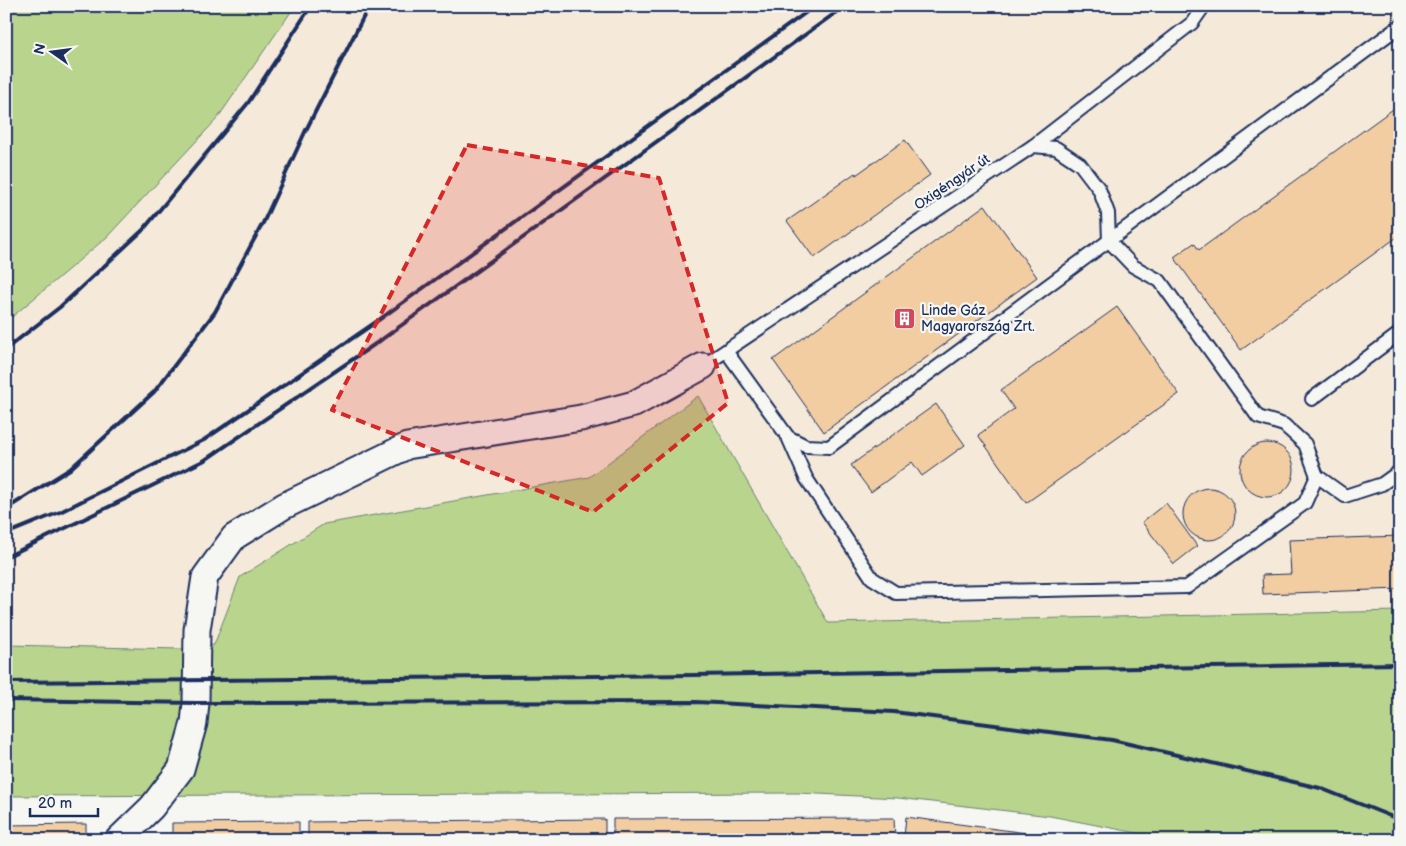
<svg xmlns="http://www.w3.org/2000/svg" width="1406" height="846" viewBox="0 0 1406 846" font-family="'Balsamiq Sans',sans-serif">
  <style>
    .built { fill: #f5eada }
    .green { fill: #b9d48c; stroke: #6a8275 }
    .building { fill: #f2cda2; stroke: #1b2f5e }
    .lines { fill: none; stroke-linecap: round; stroke-linejoin: round }
    .lane-casing { stroke: #1b2f5e; stroke-width: 16 }
    .street-casing { stroke: #1b2f5e; stroke-width: 29 }
    .lane { stroke: #f6f6f2; stroke-width: 12 }
    .street { stroke: #f6f6f2; stroke-width: 25 }
    .rail { stroke: #1b2f5e; stroke-width: 4 }
    .marked { fill: #d62828; fill-opacity: 0.2; stroke: #d62828; stroke-width: 4; stroke-dasharray: 10 6; stroke-linejoin: round }
    .labels { text-anchor: middle; dominant-baseline: central; stroke-width: 4.5; stroke-linejoin: round; paint-order: stroke }
    .street-label { font-size: 14px; fill: #1b2f5e; stroke: #f6f6f2 }
    .poi-label { font-size: 14px; fill: #1b2f5e; stroke: #f6f6f2; text-anchor: start }
  </style>
  <rect width="100%" height="100%" fill="#f6f6f2"/>
  <filter id="ink" filterUnits="userSpaceOnUse"><feTurbulence type="fractalNoise" baseFrequency=".02" numOctaves="2"/><feDisplacementMap in="SourceGraphic" scale="10" xChannelSelector="R" yChannelSelector="G"/><feConvolveMatrix kernelMatrix="1 2 1 2 8 2 1 2 1" color-interpolation-filters="sRGB"/></filter>
  <g filter="url(#ink)">
    <!-- built -->
    <polygon class="built" points="295,6 1400,6 1400,611 827,623 698,396 589,477 324,524 240,577 214,645 181,649 6,645 6,322 107,237 217,119"/>
    <!-- green -->
    <g class="green">
      <polygon points="6,6 295,6 217,119 107,237 6,322"/>
      <polygon points="698,396 828,623 1400,611 1400,840 1173,840 1050,816 898,798 798,793 6,796 6,645 181,649 214,645 240,577 324,524 589,477"/>
    </g>
    <!-- building -->
    <g class="building">
      <polygon points="1400,104 1400,235 1241,350 1174,257 1194,243 1199,250"/>
      <polygon points="905,140 930,175 814,258 787,221 855,173 856,175"/>
      <polygon points="985,205 1037,277 824,432 773,360"/>
      <polygon points="1117,307 1179,394 1026,503 978,435 1014,409 1001,390"/>
      <polygon points="936,404 965,445 922,476 912,462 871,492 851,465"/>
      <circle cx="1267" cy="470" r="27"/>
      <circle cx="1209" cy="514" r="26"/>
      <polygon points="1166,503 1197,546 1174,564 1142,522"/>
      <polygon points="1400,536 1400,589 1263,594 1262,575 1291,574 1289,540"/>
      <polygon points="906,817 1079,840 923,840 904,837"/>
      <polygon points="894,818 895,839 613,839 613,819"/>
      <polygon points="605,819 605,838 308,840 308,822"/>
      <polygon points="299,822 299,840 172,840 172,823"/>
      <polygon points="86,824 86,840 6,840 6,825"/>
    </g>
    <g class="lines">
      <defs>
        <g id="lane">
          <polyline points="726,351 788,437 806,446 829,447 1400,26"/>
          <polyline points="703,366 1033,146 1192,23 1204,6"/>
          <polyline points="1312,399 1400,333"/>
          <polyline points="788,437 806,478 872,578 896,593 1187,587 1305,503 1317,476 1305,444 1284,425 1258,417 1160,281 1133,266 1109,241 1108,213 1099,189 1080,164 1056,148 1033,146"/>
          <polyline points="1317,476 1345,496 1382,484 1400,471"/>
        </g>
        <polyline id="street" points="118,840 152,807 181,769 194,723 196,703 197,630 205,577 234,537 284,506 407,446 581,418 634,404 703,366"/>
      </defs>
      <!-- lane casing -->
      <use href="#lane" class="lane-casing"/>
      <!-- street casing -->
      <use href="#street" class="street-casing"/>
      <!-- lane -->
      <use href="#lane" class="lane"/>
      <!-- street -->
      <use href="#street" class="street"/>
      <!-- rail -->
      <g class="rail">
        <polyline points="6,349 60,307 143,230 248,103 311,6"/>
        <polyline points="6,509 70,469 154,392 215,312 264,221 305,132 369,6"/>
        <polyline points="6,534 60,512 204,440 376,322 815,6"/>
        <polyline points="6,557 205,460 381,340 845,6"/>
        <polyline points="6,682 694,675 1400,664"/>
        <polyline points="6,700 196,703 696,702 894,712 1112,740 1320,788 1400,820"/>
      </g>
    </g>
  </g>
  <!-- marked area -->
  <path class="marked" d="M467 145 659 178 728 403 593 512 332 410Z"/>
  <!-- icons -->
  <defs>
    <symbol id="building-square" viewBox="-11 -11 22 22"><rect x="-9" y="-9" width="18" height="18" rx="4" fill="#d1495b" stroke="#f6f6f2"/><path d="M-4-6H4V6H1V3H-1V6H-4ZM-2.5-4.3h1.7v1.8h-1.7ZM.8-4.3h1.7v1.8H.8ZM-2.5-1h1.7V.8h-1.7ZM.8-1h1.7V.8H.8Z" fill="#fff"/></symbol>
  </defs>
  <g fill-rule="evenodd">
    <use href="#building-square" x="892" y="306" width="25" height="25"/>
  </g>
  <g class="labels">
    <!-- street labels -->
    <g class="street-label">
      <text transform="translate(952 182) rotate(-34)">Oxigéngyár út</text>
    </g>
    <!-- poi labels -->
    <g class="poi-label">
      <text x="921" y="310">Linde Gáz<tspan x="921" dy="16">Magyarország Zrt.</tspan></text>
    </g>
  </g>
  <!-- margin -->
  <rect width="1406" height="846" fill="none" stroke="#f6f6f2" stroke-width="25"/>
  <rect x="12" y="12" width="1381" height="821" fill="none" stroke="#1b2f5e" stroke-width="2" filter="url(#ink)"/>
  <!-- north arrow -->
  <g transform="translate(52 52) rotate(284)" stroke="#f6f6f2" stroke-width="4" paint-order="stroke">
  <path d="M0-4L9 19L0 12L-9 19Z" fill="#1b2f5e"/>
  <text y="-8" font-size="14" font-weight="bold" text-anchor="middle" fill="#1b2f5e">N</text>
  </g>
  <!-- scale -->
  <path d="M30 808v8h68v-8" fill="none" stroke="#1b2f5e" stroke-width="2.5"/>
  <text x="38" y="808" font-size="15" fill="#1b2f5e" stroke="#f6f6f2" stroke-width="4" paint-order="stroke">20 m</text>
</svg>
